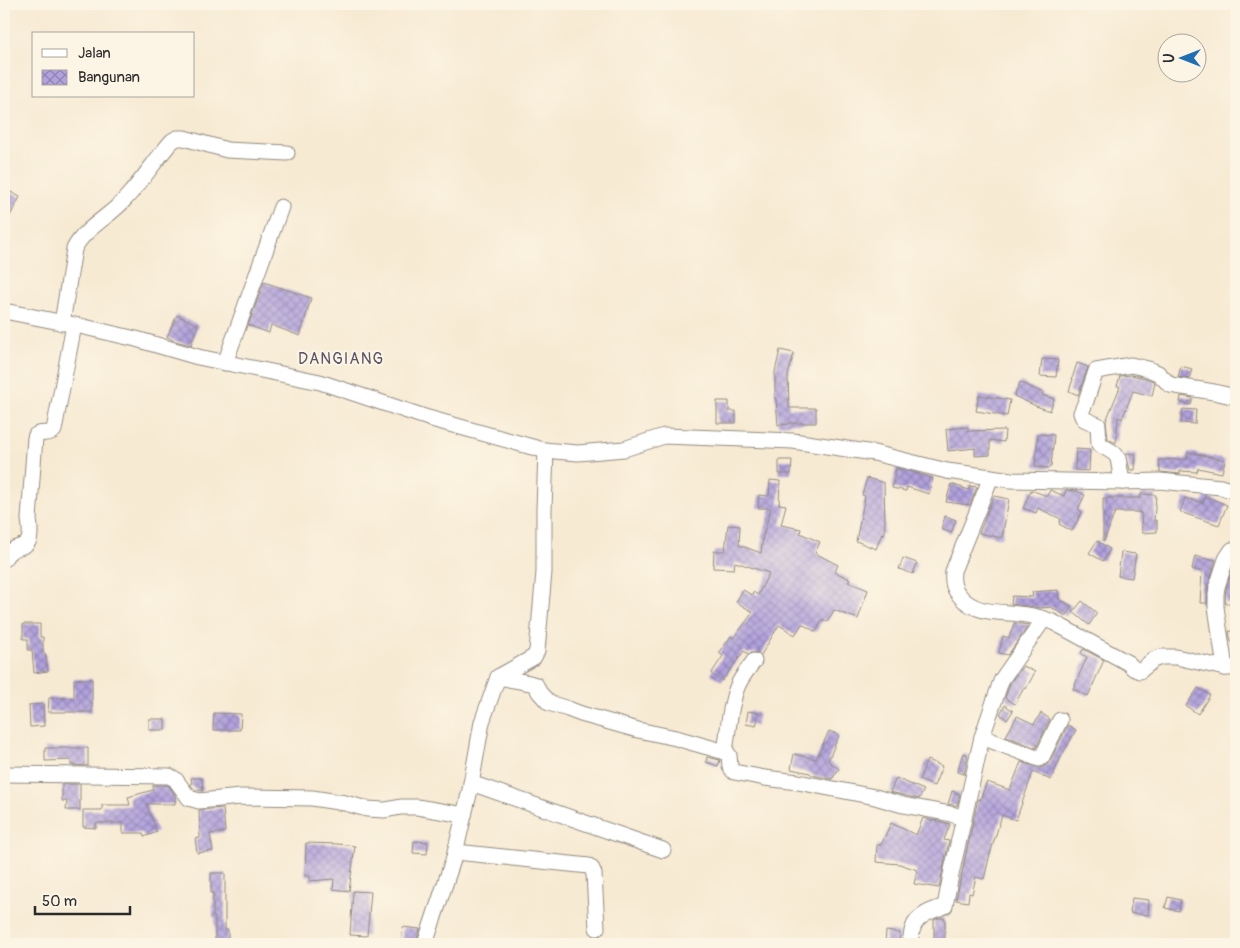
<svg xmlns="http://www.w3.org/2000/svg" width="1240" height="948" viewBox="0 0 1240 948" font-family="Pangolin,sans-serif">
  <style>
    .building { fill: url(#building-cross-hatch) }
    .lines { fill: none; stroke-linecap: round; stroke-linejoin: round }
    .street-casing { stroke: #918a7f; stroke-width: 17 }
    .street { stroke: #fff; stroke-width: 15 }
    .labels { text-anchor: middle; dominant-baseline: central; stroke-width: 4; stroke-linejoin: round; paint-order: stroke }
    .quarter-label { font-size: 16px; letter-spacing: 1px; fill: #5a5469; stroke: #fcf5e5 }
  </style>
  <defs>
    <pattern id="building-cross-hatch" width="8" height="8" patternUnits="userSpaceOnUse" patternTransform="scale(1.25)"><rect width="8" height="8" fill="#b1a1dd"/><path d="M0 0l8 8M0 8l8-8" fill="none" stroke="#9083b3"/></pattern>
  </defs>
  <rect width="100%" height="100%" fill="#fcf5e5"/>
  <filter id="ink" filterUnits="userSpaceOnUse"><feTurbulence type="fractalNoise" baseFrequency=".02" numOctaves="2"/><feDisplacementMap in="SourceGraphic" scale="10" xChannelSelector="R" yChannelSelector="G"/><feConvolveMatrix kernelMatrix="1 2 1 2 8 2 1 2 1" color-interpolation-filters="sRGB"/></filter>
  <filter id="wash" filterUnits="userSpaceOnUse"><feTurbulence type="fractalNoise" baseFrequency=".0096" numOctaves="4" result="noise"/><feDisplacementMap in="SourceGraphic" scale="20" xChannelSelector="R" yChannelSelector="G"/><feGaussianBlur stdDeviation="1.12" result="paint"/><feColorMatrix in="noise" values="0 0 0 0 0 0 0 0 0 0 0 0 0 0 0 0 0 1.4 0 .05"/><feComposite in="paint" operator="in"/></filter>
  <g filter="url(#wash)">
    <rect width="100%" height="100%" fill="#f7ead3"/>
    <g id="blocks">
      <!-- building -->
      <g class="building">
        <polygon points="11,192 20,197 4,227 4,205"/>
        <polygon points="264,282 311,298 300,336 271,325 269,333 248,325"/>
        <polygon points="177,315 198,325 191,345 175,341 167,337"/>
        <polygon points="780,350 794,353 788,375 789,408 816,408 816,423 789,423 789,424 778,425 776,399 775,399 775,372"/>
        <polygon points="1042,359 1058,360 1056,377 1040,376"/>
        <polygon points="1077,363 1088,367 1078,395 1069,391 1073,379 1072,379"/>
        <polygon points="1181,366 1192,369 1189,379 1178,377"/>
        <polygon points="1131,375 1145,378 1153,381 1155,383 1152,396 1133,391 1122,419 1118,417 1116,443 1108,439 1106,421 1120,387 1117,386 1120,376"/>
        <polygon points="1020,382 1043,393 1042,395 1054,399 1050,411 1036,406 1014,396"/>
        <polygon points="979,395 1010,400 1007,416 976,411"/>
        <polygon points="1181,396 1193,398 1191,405 1180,402"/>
        <polygon points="717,401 729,401 729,411 736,411 736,423 717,423"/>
        <polygon points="1183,409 1196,410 1195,424 1181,423"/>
        <polygon points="968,427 968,431 1005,430 1004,442 990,440 990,455 975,456 975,448 948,451 946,429"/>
        <polygon points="1038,434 1054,435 1051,467 1050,467 1049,468 1037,467 1037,466 1035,466"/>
        <polygon points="1076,449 1090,450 1089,471 1075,470"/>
        <polygon points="1188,452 1225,460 1222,473 1198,468 1197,472 1180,471 1180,474 1160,472 1159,460 1187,459"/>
        <polygon points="1126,453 1136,454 1135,470 1130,470"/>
        <polygon points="779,460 792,460 791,474 779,474"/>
        <polygon points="896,468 933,478 929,494 907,487 906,491 892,488"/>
        <polygon points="867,478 884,483 885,523 884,534 882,533 876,549 856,541 865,496 862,495"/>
        <polygon points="770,480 780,481 779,504 786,505 781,525 801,529 800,533 820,542 815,553 838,565 835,572 850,579 848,582 868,590 858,619 834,610 827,622 823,619 816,632 802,624 795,635 779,625 761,655 756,652 748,654 744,651 722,681 711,674 723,656 719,653 731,636 734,638 753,612 736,602 743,590 752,595 753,592 758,595 769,573 735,562 734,569 713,568 714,551 725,551 728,525 740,526 739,545 761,553 763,536 771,508 758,508 759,495 769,496"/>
        <polygon points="951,484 969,490 969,486 977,487 970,505 946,502"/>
        <polygon points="1031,490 1047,496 1050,490 1064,496 1066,490 1077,491 1085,495 1078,509 1082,512 1072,531 1059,524 1061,519 1038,508 1036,513 1023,508"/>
        <polygon points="1141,494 1156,495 1154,521 1157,521 1157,532 1142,533 1141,513 1139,513 1140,512 1115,512 1104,541 1103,541 1103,498 1141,498"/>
        <polygon points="994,496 1009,499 1002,538 979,533"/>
        <polygon points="1205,496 1227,505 1219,525 1180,512 1185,498 1203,503"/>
        <polygon points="945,516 956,520 951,533 941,529"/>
        <polygon points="1097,541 1110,549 1103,561 1089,553"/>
        <polygon points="1121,552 1136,554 1132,578 1118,576"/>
        <polygon points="1195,556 1211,560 1211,559 1216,560 1208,586 1207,603 1200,603 1202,572 1192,569"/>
        <polygon points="903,558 917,563 913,574 899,569"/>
        <polygon points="1233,568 1236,570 1236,604 1225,603 1226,589"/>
        <polygon points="1058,590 1059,599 1072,606 1066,616 1051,607 1041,608 1011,604 1012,596 1033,597 1032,592"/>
        <polygon points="1082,601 1097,613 1089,625 1073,612"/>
        <polygon points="1014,623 1029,625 1008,655 999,653 1003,636 1009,638"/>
        <polygon points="23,624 40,624 40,637 43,637 43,653 45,653 48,671 34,673 32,650 28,650 28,639 23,639"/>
        <polygon points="1229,631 1236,632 1236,642 1231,642"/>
        <polygon points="1083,649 1104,660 1088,696 1073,689 1087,657 1081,654"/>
        <polygon points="1023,666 1035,672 1026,689 1024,688 1015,704 1005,698 1010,683"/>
        <polygon points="74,679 92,679 92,712 48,712 49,698 74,698"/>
        <polygon points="1198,688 1210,695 1198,714 1186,706"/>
        <polygon points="43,704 44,726 30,727 29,705"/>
        <polygon points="1005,705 1013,711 1007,720 1000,714"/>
        <polygon points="748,711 759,713 756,726 746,724"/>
        <polygon points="214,713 241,714 240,730 213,730"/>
        <polygon points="1041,713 1050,719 1036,748 1006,736 1017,716 1034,724"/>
        <rect x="149" y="719" width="16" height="11"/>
        <polygon points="1068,725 1076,730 1060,759 1051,780 1033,772 1016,820 1002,815 990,854 984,879 976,877 972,894 969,893 968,902 956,900 978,799 980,800 987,782 1010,790 1021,762 1040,768 1047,765 1050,761"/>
        <polygon points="829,731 839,735 828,761 839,769 832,779 812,775 810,773 791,769 794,754 816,759"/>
        <polygon points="45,748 88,748 88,766 71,765 71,760 45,761"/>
        <polygon points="963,753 968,755 964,774 957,772"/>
        <polygon points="707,757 720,760 718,766 706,762"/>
        <polygon points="927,760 942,766 934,786 919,780"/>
        <polygon points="191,778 202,778 203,791 195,790 190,784 192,784"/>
        <polygon points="896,778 924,790 919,799 890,792"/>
        <polygon points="62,784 80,784 80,810 66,810 67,801 62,801"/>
        <polygon points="153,785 167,785 169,786 176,797 175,797 175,804 146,804 157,832 144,837 143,833 123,833 123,823 96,823 96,828 83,827 83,810 102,810 102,805 130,805 128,797 153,790"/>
        <polygon points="952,791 960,794 957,806 948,804"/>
        <polygon points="223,808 225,832 210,834 213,851 197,853 195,839 200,838 199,810"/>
        <polygon points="923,818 933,821 933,820 950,824 944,840 949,841 939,888 914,884 917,870 900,864 876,862 877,845 881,845 891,823 916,835"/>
        <polygon points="414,841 428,842 427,854 413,853"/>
        <polygon points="306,843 338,844 355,846 349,891 333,889 334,879 310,881 310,876 305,876"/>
        <polygon points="211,873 225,873 225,930 228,930 228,944 215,944 215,917 213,917 213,893 211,893"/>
        <polygon points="353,891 371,892 367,936 350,935"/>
        <polygon points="1168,897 1181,900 1179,911 1165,908"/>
        <polygon points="1132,898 1149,900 1148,915 1130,913"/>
        <polygon points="938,918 945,918 945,944 934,944 934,920"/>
        <polygon points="403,927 420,929 416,944 401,944"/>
        <polygon points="886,931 900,933 899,944 885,944"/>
      </g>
    </g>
  </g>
  <g filter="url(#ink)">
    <use href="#blocks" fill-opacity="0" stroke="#918a7f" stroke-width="1"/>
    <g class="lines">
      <defs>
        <g id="street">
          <polyline points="4,311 80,326 136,339 198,357 320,382 428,418 543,450 578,453 624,449 664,436 793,441 874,453 947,471 991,477 1011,480 1122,482 1160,481 1221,487 1236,492"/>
          <path d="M62 323 74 249C84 228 111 216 126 198 143 180 156 159 172 141L177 138H184L227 150 287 153"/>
          <polyline points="225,363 281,207"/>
          <path d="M991 477 953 571C952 582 953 588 960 596 976 616 1005 611 1027 615 1036 616 1044 619 1053 622L1128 663 1133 668 1140 671 1153 660 1161 657H1176L1225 668H1236"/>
          <polyline points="1122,482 1118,458 1114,453 1099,444 1098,425 1084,419 1082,416 1081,413 1086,401 1096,371 1131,365 1148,369 1158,373 1170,385 1214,392 1236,397"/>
          <path d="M4 559C16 537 35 559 29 519L35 438 36 435C42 432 50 435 54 430L74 325"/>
          <polyline points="1225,668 1216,607 1216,594 1217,587 1226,559 1232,550 1236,550"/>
          <path d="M498 677 530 683 536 685 539 692 549 703 568 709 581 714 638 730 676 738 725 752 729 755 730 767 734 772 765 778 798 782 875 797 903 805 951 814 964 818 952 870 945 906C933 910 917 915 913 928 911 933 911 939 910 944"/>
          <polyline points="982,737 1039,759 1042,757 1060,720"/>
          <path d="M725 752C728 732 730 703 738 685 742 676 748 669 754 661"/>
          <polyline points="4,774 169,776 175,779 189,798 199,801 241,797 312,798 345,803 367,809 385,810 401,807 417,807 464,815"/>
          <polyline points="471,783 663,850"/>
          <polyline points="964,818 982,737 999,687 1002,679 1044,619"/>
          <polyline points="456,852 589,866 592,869 594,874 597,928"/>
          <polyline points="425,944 454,857 470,790 482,722 498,677 534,657 537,651 544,572 544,510 546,450"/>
        </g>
      </defs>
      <!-- street casing -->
      <use href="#street" class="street-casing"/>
      <!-- street -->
      <use href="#street" class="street"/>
    </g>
  </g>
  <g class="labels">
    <!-- quarter labels -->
    <g class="quarter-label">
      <text x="341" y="359">DANGIANG</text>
    </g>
  </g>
  <!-- margin -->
  <rect width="1240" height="948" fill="none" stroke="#fcf5e5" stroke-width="20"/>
  <!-- legend -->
  <rect x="32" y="32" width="162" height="65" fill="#fcf5e5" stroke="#a8a49b"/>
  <rect x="42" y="49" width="25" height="8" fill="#ffffff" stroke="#a8a49b"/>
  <text x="78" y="58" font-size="15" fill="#2b2b2b">Jalan</text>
  <rect x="42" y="70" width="25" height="15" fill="url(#building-cross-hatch)" stroke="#a8a49b"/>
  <text x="78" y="82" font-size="15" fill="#2b2b2b">Bangunan</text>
  <!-- north arrow -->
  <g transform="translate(1182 58) rotate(270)"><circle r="24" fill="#fcf5e5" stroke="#a8a49b"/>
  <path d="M0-4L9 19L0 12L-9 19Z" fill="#1f6fb2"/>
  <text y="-8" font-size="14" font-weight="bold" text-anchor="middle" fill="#2b2b2b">U</text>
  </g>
  <!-- scale -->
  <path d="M35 906v8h95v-8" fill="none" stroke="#2b2b2b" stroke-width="2.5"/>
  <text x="42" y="906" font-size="15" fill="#2b2b2b" stroke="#fcf5e5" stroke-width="4" paint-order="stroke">50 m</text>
</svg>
